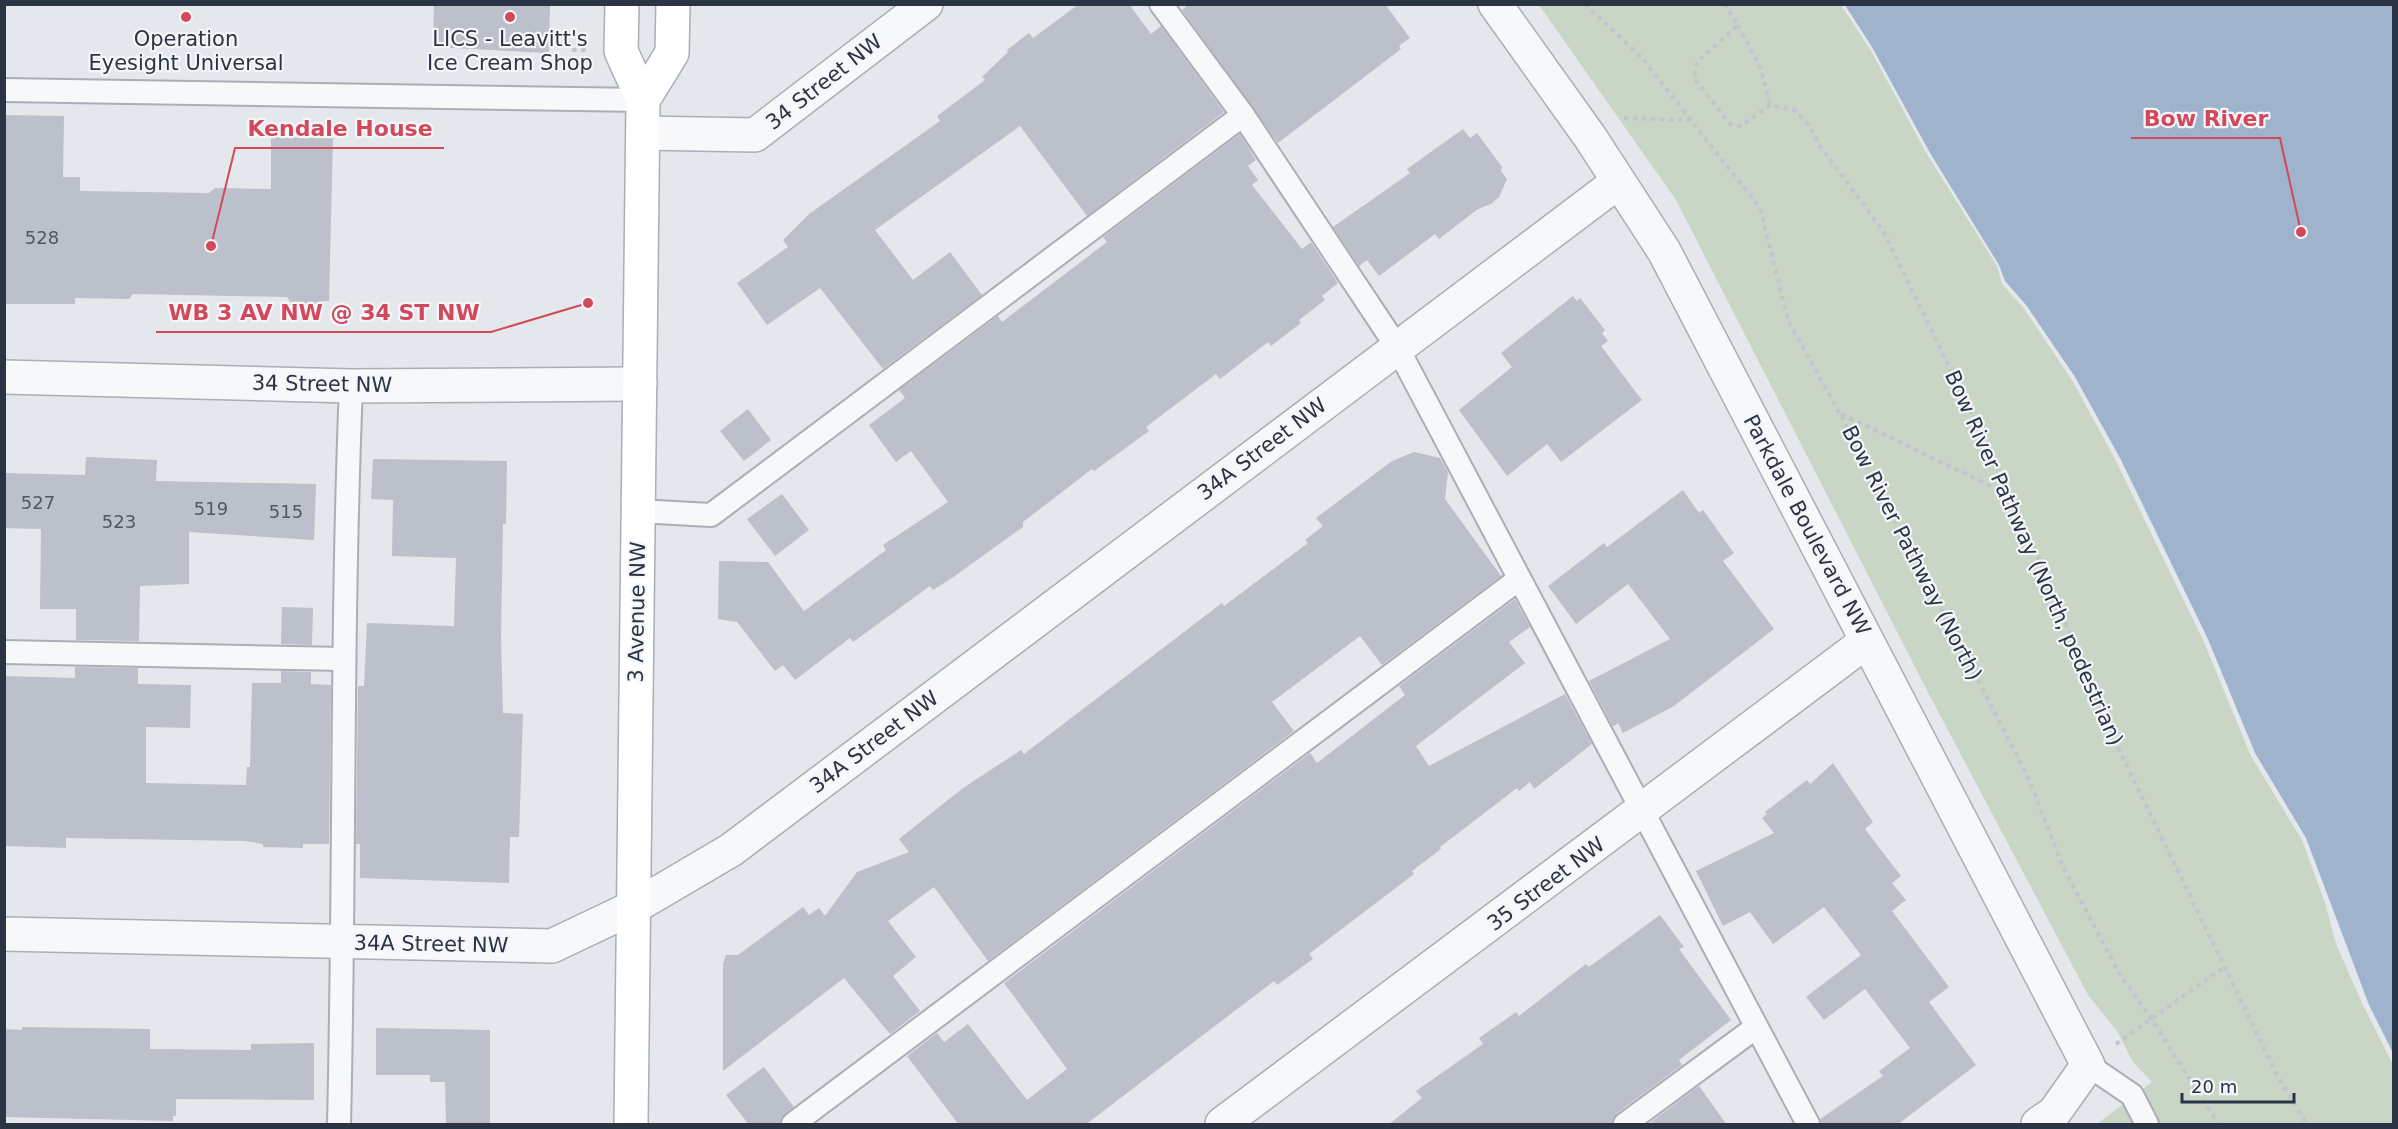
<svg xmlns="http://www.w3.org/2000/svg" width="2398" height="1129" viewBox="0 0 2398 1129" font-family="'DejaVu Sans',sans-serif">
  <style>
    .green { fill: #c9d6c5 }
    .water { fill: #9fb4cc }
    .building { fill: #bbc0ca }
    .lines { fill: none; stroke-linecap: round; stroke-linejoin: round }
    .lane-casing { stroke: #a9aeb7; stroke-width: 26 }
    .street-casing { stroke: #a9aeb7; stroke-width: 36 }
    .secondary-casing { stroke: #a9aeb7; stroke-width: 36 }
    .path { stroke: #c2c5cb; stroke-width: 4; stroke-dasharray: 4.5 4.5; stroke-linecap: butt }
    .lane { stroke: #f7f8fa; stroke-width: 22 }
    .street { stroke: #f7f8fa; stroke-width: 33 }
    .secondary { stroke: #fff; stroke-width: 33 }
    .poi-dot { fill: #d1495b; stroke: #f4f6f9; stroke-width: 2 }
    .labels { text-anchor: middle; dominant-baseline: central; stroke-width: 4.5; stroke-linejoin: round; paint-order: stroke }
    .number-label { font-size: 18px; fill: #4f5766 }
    .poi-label { font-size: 21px; fill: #2b3445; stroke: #f4f6f9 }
    .street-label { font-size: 21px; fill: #2b3445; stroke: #f4f6f9 }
    .leader { fill: none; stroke: #d1495b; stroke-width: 2 }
    .callout-dot { fill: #d1495b; stroke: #f4f6f9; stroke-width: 2 }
    .callout-label { font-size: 22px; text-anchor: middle; font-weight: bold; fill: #d1495b; stroke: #f4f6f9; stroke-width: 4.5; stroke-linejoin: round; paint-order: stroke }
  </style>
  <rect width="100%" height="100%" fill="#e4e7ec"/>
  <!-- green -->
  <polygon class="green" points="1539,5 1841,5 1870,49 1927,154 1997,266 2002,284 2023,307 2072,380 2115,459 2203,640 2251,756 2302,840 2325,903 2336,944 2362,1003 2393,1065 2393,1124 2097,1124 2152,1082 2133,1062 2117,1031 2088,995 1932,700 1676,200"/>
  <!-- water -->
  <polygon class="water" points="1845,5 2393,5 2393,1053 2369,1005 2306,838 2255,753 2207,637 2120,458 2075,377 2026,305 2005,281 1999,265 1930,153 1872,47"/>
  <!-- building -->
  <g class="building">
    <polygon points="434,4 550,4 549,53 433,47"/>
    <polygon points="1079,4 1129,4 1151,34 1161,26 1224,112 1087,216 1020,126 875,230 913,280 950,252 982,295 883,369 820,288 767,325 737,283 788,247 783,240 809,214 940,121 937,116 985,80 982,77 1008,52 1007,50 1029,33 1033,38"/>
    <polygon points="1189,4 1385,4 1410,38 1399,46 1401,49 1278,143 1182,10"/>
    <polygon points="4,115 64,116 63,177 80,177 80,191 209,193 215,188 271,189 271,137 333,138 329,301 323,301 323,304 291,303 287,297 133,294 129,299 75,298 75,304 4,304"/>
    <polygon points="1463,129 1470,138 1477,133 1502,167 1501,171 1507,179 1499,197 1491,204 1478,209 1439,239 1435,234 1379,276 1367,260 1359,266 1333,227 1410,173 1407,169"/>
    <polygon points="1240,134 1256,160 1248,166 1258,180 1252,185 1302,249 1311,242 1338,283 1322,296 1325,300 1299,320 1301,323 1271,346 1268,342 1220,379 1216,374 1146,427 1149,431 1094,471 1092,469 1023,522 1023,527 952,578 933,590 930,586 853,642 850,638 795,680 783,665 775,671 737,622 718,619 719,561 768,562 804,611 886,550 883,545 948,502 911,451 896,462 869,425 905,398 899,390 998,316 1002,322 1107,242 1103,237"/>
    <polygon points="1573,296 1577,301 1580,298 1605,330 1602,333 1608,341 1601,346 1642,400 1561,462 1547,444 1507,476 1459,410 1512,367 1501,353"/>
    <polygon points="748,409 771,440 744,461 720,431"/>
    <polygon points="1414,452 1440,458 1448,472 1445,499 1501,576 1382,665 1360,636 1272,702 1294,731 988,961 934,887 888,921 916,957 893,976 920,1011 890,1034 844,978 723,1071 723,964 726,955 738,955 803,907 809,915 819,908 825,916 857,872 909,852 899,839 963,788 1021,750 1024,754 1222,603 1224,606 1308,543 1305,540 1323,526 1316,518 1392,461"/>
    <polygon points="86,457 157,460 156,481 316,484 314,540 189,532 189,584 140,586 139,641 76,640 76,609 40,609 41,529 4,528 4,473 85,475"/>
    <polygon points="373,459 507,461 506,524 503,524 501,637 503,713 523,714 519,837 510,837 509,883 360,878 360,844 356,844 358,686 364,686 367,623 454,626 456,558 392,556 393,500 371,499"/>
    <polygon points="1683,490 1699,513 1703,510 1734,553 1723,561 1774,629 1674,706 1623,733 1618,723 1613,727 1589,681 1670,639 1628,584 1576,624 1548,586 1604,543 1607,547"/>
    <polygon points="782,494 809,530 775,556 747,519"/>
    <polygon points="1515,599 1530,627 1509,642 1525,663 1416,746 1429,766 1565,694 1592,744 1534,789 1530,782 1519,791 1517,788 1440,847 1441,849 1412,871 1414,874 1309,954 1313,959 1277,985 1274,981 1085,1125 959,1125 907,1056 937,1033 944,1042 968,1024 1027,1100 1067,1069 1004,983 1310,753 1317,763 1405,695 1399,686"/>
    <polygon points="282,607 313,608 312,645 281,644"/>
    <polygon points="75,667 138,668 138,684 191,685 190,728 146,727 146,783 246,785 247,767 250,767 252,683 281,683 281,671 311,672 311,684 331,685 329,844 303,844 303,848 263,847 263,844 245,841 66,838 66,848 4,846 4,676 75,678"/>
    <polygon points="1833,763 1873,822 1865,829 1901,876 1892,883 1906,900 1892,911 1949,987 1929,1002 1976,1065 1897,1125 1821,1125 1820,1119 1883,1076 1879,1071 1910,1048 1865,989 1824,1020 1806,997 1861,955 1824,907 1773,944 1750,912 1723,926 1696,871 1774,833 1762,818 1767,814 1765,812 1807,780 1810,784"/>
    <polygon points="1660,915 1684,947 1679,949 1731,1020 1679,1060 1682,1065 1617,1113 1612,1125 1388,1125 1422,1098 1416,1091 1483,1044 1479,1038 1516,1012 1519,1016 1586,964 1589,967"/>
    <polygon points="22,1027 150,1029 150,1049 251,1050 251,1044 314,1043 314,1100 176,1099 176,1116 173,1116 173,1121 4,1117 4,1029 22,1030"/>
    <polygon points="376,1028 490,1030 490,1125 446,1125 445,1082 430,1082 430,1075 376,1075"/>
    <polygon points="764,1067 794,1107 781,1118 780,1125 749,1125 726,1095"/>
    <polygon points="1699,1086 1727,1125 1647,1125"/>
  </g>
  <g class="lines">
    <defs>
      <g id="lane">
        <polyline points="1161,4 1243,115 1397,347 1808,1124"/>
        <polyline points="4,90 643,100"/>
        <polyline points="638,511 711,515 1243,115"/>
        <polyline points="4,652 343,659"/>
        <polyline points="2088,1065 2132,1095 2147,1124"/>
        <path d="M339 1124C345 878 341 632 351 386"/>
        <polyline points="793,1124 1519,579"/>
        <polyline points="1625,1124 1755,1028"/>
      </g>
      <g id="street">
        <polyline points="1495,4 1590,137 1664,251 2088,1065 2054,1113 2038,1124"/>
        <polyline points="643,133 755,135 926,4"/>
        <polyline points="4,377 351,386 640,384"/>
        <polyline points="4,934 552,946 634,907 731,850 1618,182"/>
        <polyline points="1222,1124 1867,641"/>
      </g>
      <g id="secondary">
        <polyline points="622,4 621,51 643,100 631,1124"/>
        <polyline points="643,100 672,53 673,4"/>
      </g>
    </defs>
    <!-- lane casing -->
    <use href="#lane" class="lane-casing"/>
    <!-- street casing -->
    <use href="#street" class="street-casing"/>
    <!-- secondary casing -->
    <use href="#secondary" class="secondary-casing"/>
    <!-- path -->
    <g class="path">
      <polyline points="1585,4 1643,59 1760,208 1788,320 1840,414 2028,777 2063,867 2119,973 2151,1018 2218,1124"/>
      <polyline points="1724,4 1738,25 1697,62 1694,78 1730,124 1741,126 1770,105 1794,110 1808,124 1820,146 1884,232 2011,495 2052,589 2106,723 2278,1077 2307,1124"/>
      <polyline points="1738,25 1761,69 1770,105"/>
      <polyline points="572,50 586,50"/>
      <polyline points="1624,118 1692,120"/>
      <polyline points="1841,414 2010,495"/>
      <polyline points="2116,1044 2226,966"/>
    </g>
    <!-- lane -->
    <use href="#lane" class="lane"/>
    <!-- street -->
    <use href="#street" class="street"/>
    <!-- secondary -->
    <use href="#secondary" class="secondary"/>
  </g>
  <!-- markers -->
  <g class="poi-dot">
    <circle cx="186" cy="17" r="6"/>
    <circle cx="510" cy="17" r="6"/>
  </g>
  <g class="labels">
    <!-- number labels -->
    <g class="number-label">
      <text x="42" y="237">528</text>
      <text x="38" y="502">527</text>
      <text x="211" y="508">519</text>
      <text x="286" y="511">515</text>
      <text x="119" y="521">523</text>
    </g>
    <!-- poi labels -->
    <g class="poi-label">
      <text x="186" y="39">Operation<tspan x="186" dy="24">Eyesight Universal</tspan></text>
      <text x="510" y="39">LICS - Leavitt's<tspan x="510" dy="24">Ice Cream Shop</tspan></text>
    </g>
    <!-- street labels -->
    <g class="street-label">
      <text transform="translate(824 82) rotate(-38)">34 Street NW</text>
      <text transform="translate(322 384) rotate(1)">34 Street NW</text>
      <text transform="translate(1262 449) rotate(-37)">34A Street NW</text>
      <text transform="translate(1807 525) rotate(62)">Parkdale Boulevard NW</text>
      <text transform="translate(1912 553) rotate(63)">Bow River Pathway (North)</text>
      <text transform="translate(2034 558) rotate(66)">Bow River Pathway (North, pedestrian)</text>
      <text transform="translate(637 612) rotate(-89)">3 Avenue NW</text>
      <text transform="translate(874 742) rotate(-37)">34A Street NW</text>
      <text transform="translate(1546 884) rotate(-37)">35 Street NW</text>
      <text transform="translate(431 944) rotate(1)">34A Street NW</text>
    </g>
  </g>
  <!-- callouts -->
  <path class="leader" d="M2301 232L2280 138H2131M211 246L235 148H444M588 303L491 332H156"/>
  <g class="callout-dot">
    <circle cx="2301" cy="232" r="6"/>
    <circle cx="211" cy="246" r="6"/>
    <circle cx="588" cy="303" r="6"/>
  </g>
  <g class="callout-label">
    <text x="2206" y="126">Bow River</text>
    <text x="340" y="136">Kendale House</text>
    <text x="324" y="320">WB 3 AV NW @ 34 ST NW</text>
  </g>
  <!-- border -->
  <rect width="2398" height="1129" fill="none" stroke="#2b3445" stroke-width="12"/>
  <!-- scale -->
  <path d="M2182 1093v9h112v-9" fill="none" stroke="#2b3445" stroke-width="3"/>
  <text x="2191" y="1093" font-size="18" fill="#2b3445" stroke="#f4f6f9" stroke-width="4.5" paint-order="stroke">20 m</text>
</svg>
